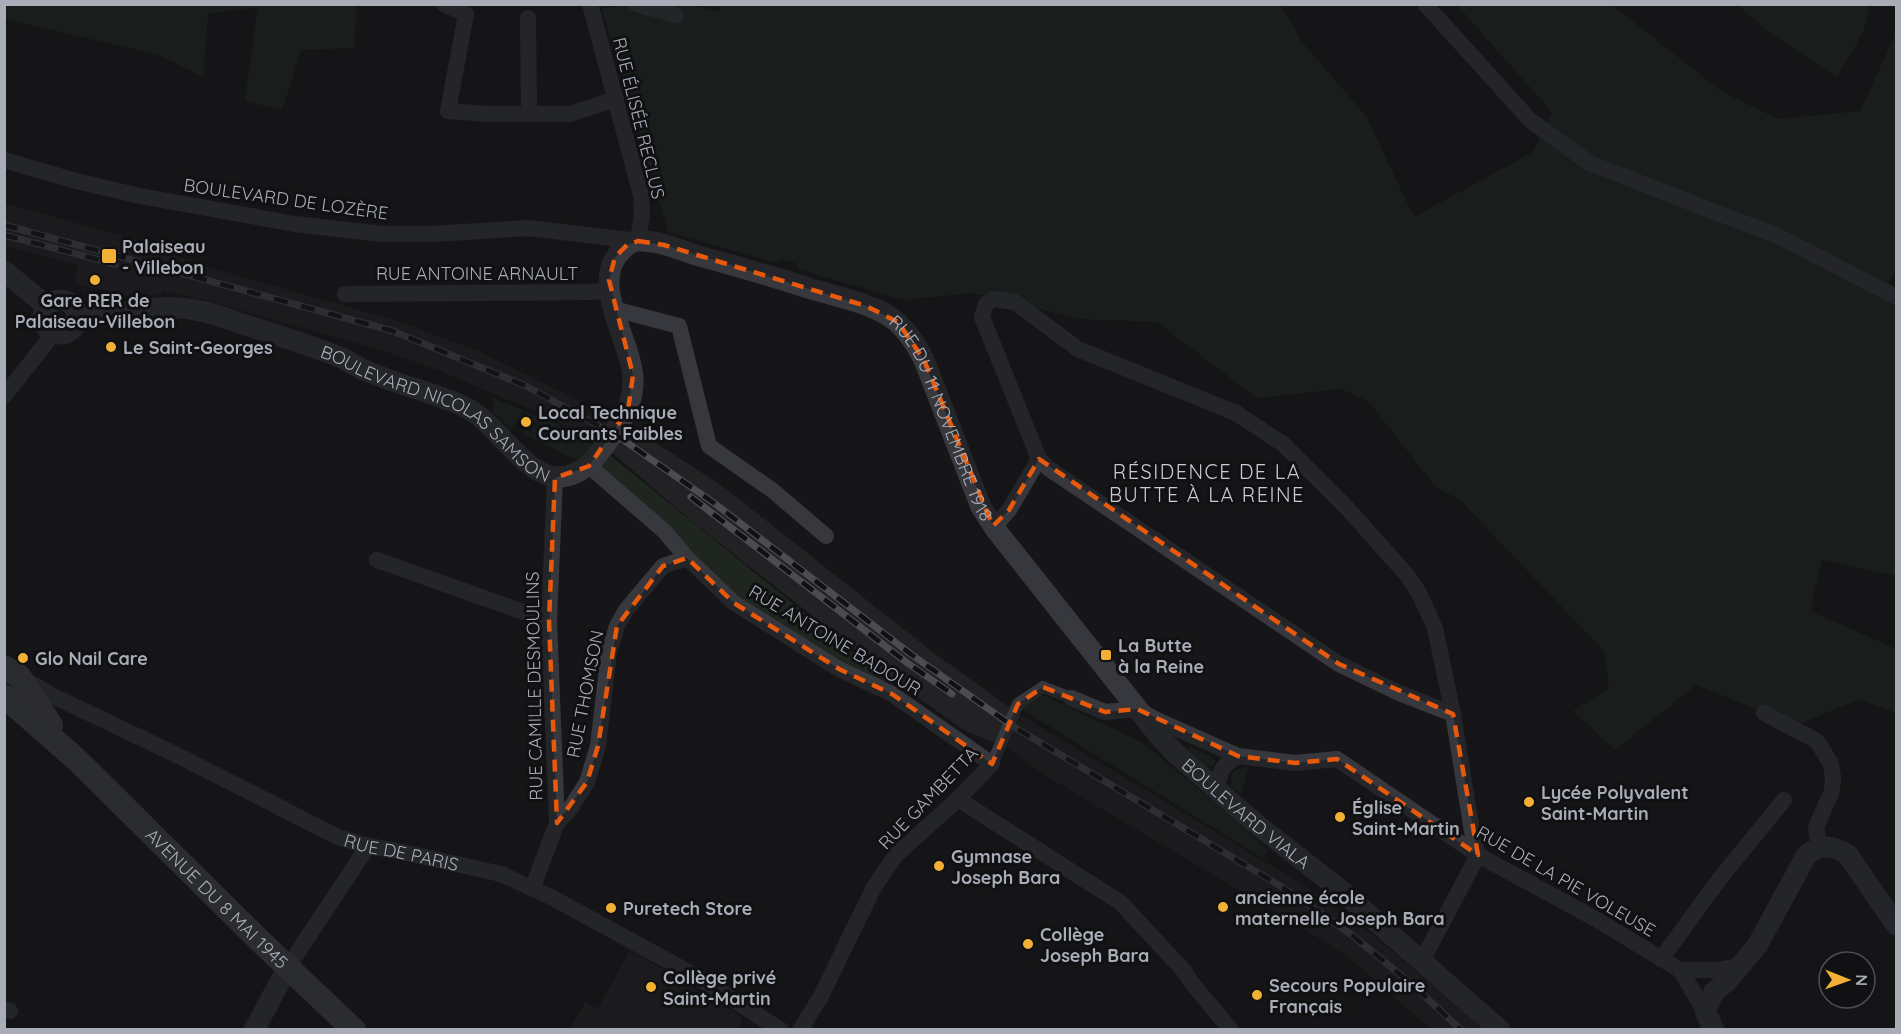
<svg xmlns="http://www.w3.org/2000/svg" width="1901" height="1034" viewBox="0 0 1901 1034" font-family="Quicksand,sans-serif">
  <style>
    .built { fill: #222225 }
    .green { fill: #1e261f }
    .lines { fill: none; stroke-linecap: round; stroke-linejoin: round }
    .pedestrian { stroke: #37383d; stroke-width: 12 }
    .minor { stroke: #37383d; stroke-width: 16 }
    .tertiary { stroke: #37383d; stroke-width: 21 }
    .secondary { stroke: #45474d; stroke-width: 24 }
    .rail-casing { stroke: #4a4c52; stroke-width: 7 }
    .rail { stroke: #111113; stroke-width: 4.5; stroke-dasharray: 14; stroke-linecap: butt }
    .marked { fill: none; stroke: #e8590c; stroke-width: 4.5; stroke-dasharray: 12 8; stroke-linejoin: round }
    .poi-dot { fill: #f2b134; stroke: #111113; stroke-width: 2 }
    .labels { text-anchor: middle; dominant-baseline: central; stroke-width: 6; stroke-linejoin: round; paint-order: stroke }
    .street-label { font-size: 18px; fill: #a8adb8; stroke: #111113 }
    .poi-label { font-size: 18px; font-weight: bold; fill: #a8adb8; stroke: #111113; text-anchor: start }
    .neighbourhood-label { font-size: 20px; letter-spacing: 1.5px; fill: #c9ccd4; stroke: #111113 }
  </style>
  <rect width="100%" height="100%" fill="#161618"/>
  <!-- built -->
  <g class="built">
    <polygon points="4,203 169,249 168,254 194,261 193,263 398,321 480,352 628,425 721,485 930,650 1020,715 1306,886 1380,941 1457,1006 1482,1029 1431,1029 1351,959 1297,924 1046,776 1006,747 965,731 895,681 693,522 610,451 598,443 542,414 441,371 384,351 201,299 163,291 161,295 126,296 74,283 78,265 5,246"/>
    <polygon points="630,950 742,1017 738,1029 570,1029 585,1002 598,1009"/>
  </g>
  <!-- green -->
  <g class="green">
    <polygon points="5,4 356,5 355,48 301,50 282,110 245,101 258,7 208,14 203,77 159,55 5,19"/>
    <polygon points="679,4 690,5 719,12 721,4 1281,5 1302,42 1366,116 1414,217 1533,152 1552,112 1457,5 1612,5 1721,91 1778,119 1860,111 1896,33 1896,266 1883,298 1896,306 1896,576 1822,560 1810,611 1896,649 1896,713 1859,699 1797,725 1696,685 1615,750 1573,711 1609,688 1604,651 1461,501 1435,486 1369,402 1342,389 1257,398 1157,322 1079,319 1004,299 971,293 903,300 798,269 796,263 780,259 776,263 668,232 602,9 622,5 675,20"/>
    <polygon points="1738,5 1869,5 1864,31 1837,77 1769,32"/>
    <path d="M493 398C517 409 578 429 594 447L580 459H574L523 433 526 430 531 432 537 424 523 412 511 429 493 412Z"/>
    <polygon points="611,456 892,684 892,690 843,667 735,598 601,466"/>
    <polygon points="1038,696 1045,696 1143,743 1230,815 1267,850 1264,859 1020,708"/>
    <polygon points="1188,747 1191,747 1210,756 1215,761 1214,766 1207,767 1187,749"/>
    <polygon points="1248,767 1241,795 1232,787 1231,775 1236,770"/>
  </g>
  <g class="lines">
    <!-- pedestrian -->
    <polyline class="pedestrian" points="992,764 1018,704 1043,687 1071,698"/>
    <!-- minor -->
    <g class="minor">
      <polyline points="444,4 466,14 448,111 489,114 570,114 616,99"/>
      <polyline points="636,4 676,15"/>
      <polyline points="1425,4 1530,120 1589,163 1780,237 1896,297"/>
      <polyline points="528,18 529,113"/>
      <polyline points="4,160 76,181 140,196 295,224 382,234 433,234 528,228 638,241 642,215 641,195 590,4"/>
      <polyline points="345,294 592,292 609,290"/>
      <polyline points="614,309 679,326 709,446 772,490 826,536"/>
      <polyline points="4,396 54,333"/>
      <polyline points="1039,459 1048,468 1339,664 1399,693 1453,714"/>
      <polyline points="589,466 664,531 687,558 734,603 839,669 892,694 992,764 958,799 896,855 874,887 821,996 800,1030"/>
      <polyline points="996,530 1000,520 1009,510 1039,459 982,317 986,304 993,299 1015,302 1078,349 1236,413 1283,444 1347,508 1407,575 1419,593 1435,628 1453,714 1473,837 1478,855"/>
      <polyline points="377,560 549,621"/>
      <path id="s1" d="M24 679 51 695 183 758 338 837 368 846 398 851 501 874 549 896 694 975 781 1030"/>
      <polyline points="1071,698 1105,712 1137,709 1155,719 1238,756 1295,763 1337,759 1478,855 1594,918 1680,970 1705,1011"/>
      <polyline points="1764,713 1817,741 1831,764 1833,777 1832,791 1816,827 1819,847"/>
      <path d="M1217 789C1220 772 1222 764 1238 756"/>
      <polyline points="958,799 1121,903 1185,972 1191,982 1231,1030"/>
      <polyline points="557,823 570,809 587,782 598,746 609,652 617,626 626,610 663,566 687,558"/>
      <polyline points="532,889 557,823 549,621 555,478"/>
      <polyline points="1661,959 1721,877 1784,800"/>
      <polyline points="1422,961 1478,855"/>
      <polyline points="288,967 368,846"/>
      <polyline points="1680,970 1718,970 1739,966"/>
      <polyline points="4,1009 10,1011"/>
    </g>
    <!-- tertiary -->
    <g class="tertiary">
      <polyline points="4,271 47,306"/>
      <circle cx="60" cy="317" r="17"/>
      <path id="s2" d="M77 318C111 316 144 306 179 308 201 309 223 317 245 325 277 335 310 345 342 358 350 362 358 368 367 371 398 385 432 392 463 406 499 422 528 486 567 476 589 471 600 452 612 435 625 417 634 400 633 378 631 339 587 281 623 249 627 245 632 241 638 241 658 240 680 250 699 256 735 266 772 276 808 288 834 296 878 304 898 323 909 333 917 346 924 360L981 507 996 530 1159 736 1175 753 1255 823 1338 888 1500 1030"/>
      <polyline points="254,1030 288,967"/>
      <path d="M1714 1030 1705 1011 1714 992 1727 981 1757 946 1806 856C1821 843 1833 845 1848 855L1896 925"/>
    </g>
    <!-- secondary -->
    <g class="secondary">
      <polyline points="4,667 19,676 51,725"/>
      <path id="s3" d="M4 696 76 759 259 940 354 1030"/>
    </g>
    <defs>
      <g id="rail">
        <polyline points="4,225 393,331 526,386 619,437 714,503 912,655 1014,727 1282,887 1352,935 1415,987 1461,1030"/>
        <polyline points="4,235 115,264"/>
        <polyline points="691,497 906,662 952,694"/>
      </g>
    </defs>
    <!-- rail casing -->
    <use href="#rail" class="rail-casing"/>
    <!-- rail -->
    <use href="#rail" class="rail"/>
  </g>
  <!-- marked area -->
  <path d="M0 0H1901V1034H0ZM638 241 664 245 866 306 898 322 924 360 993 526 1009 510 1039 459 1339 664 1453 714 1478 855 1337 759 1295 763 1238 756 1137 709 1105 712 1043 687 1018 704 992 764 892 694 839 669 734 603 687 558 663 566 617 626 598 746 587 782 557 823 549 621 555 478 589 466 628 410 633 375 609 280 615 257 627 245Z" fill="#161618" fill-opacity=".55" fill-rule="evenodd"/>
  <path class="marked" d="M638 241 664 245 866 306 898 322 924 360 993 526 1009 510 1039 459 1339 664 1453 714 1478 855 1337 759 1295 763 1238 756 1137 709 1105 712 1043 687 1018 704 992 764 892 694 839 669 734 603 687 558 663 566 617 626 598 746 587 782 557 823 549 621 555 478 589 466 628 410 633 375 609 280 615 257 627 245Z"/>
  <!-- markers -->
  <g class="poi-dot">
    <rect x="101" y="248" width="16" height="16" rx="3"/>
    <circle cx="95" cy="280" r="6"/>
    <circle cx="111" cy="347" r="6"/>
    <circle cx="526" cy="422" r="6"/>
    <rect x="1100" y="649" width="12" height="12" rx="3"/>
    <circle cx="23" cy="658" r="6"/>
    <circle cx="1529" cy="802" r="6"/>
    <circle cx="1340" cy="817" r="6"/>
    <circle cx="939" cy="866" r="6"/>
    <circle cx="1223" cy="907" r="6"/>
    <circle cx="611" cy="908" r="6"/>
    <circle cx="1028" cy="944" r="6"/>
    <circle cx="651" cy="987" r="6"/>
    <circle cx="1257" cy="995" r="6"/>
  </g>
  <g class="labels">
    <!-- street labels -->
    <g class="street-label">
      <text transform="translate(639 118) rotate(76)">RUE ÉLISÉE RECLUS</text>
      <text transform="translate(286 199) rotate(8)">BOULEVARD DE LOZÈRE</text>
      <text x="477" y="273">RUE ANTOINE ARNAULT</text>
      <text stroke="none"><textPath href="#s2" startOffset="384">BOULEVARD NICOLAS SAMSON</textPath></text>
      <text stroke="none"><textPath href="#s2" startOffset="1191">RUE DU 11 NOVEMBRE 1918</textPath></text>
      <text transform="translate(835 640) rotate(31)">RUE ANTOINE BADOUR</text>
      <text transform="translate(534 686) rotate(-91)">RUE CAMILLE DESMOULINS</text>
      <text transform="translate(585 694) rotate(-79)">RUE THOMSON</text>
      <text transform="translate(928 798) rotate(-46)">RUE GAMBETTA</text>
      <text stroke="none"><textPath href="#s2" startOffset="1696">BOULEVARD VIALA</textPath></text>
      <text stroke="none"><textPath href="#s1" startOffset="417">RUE DE PARIS</textPath></text>
      <text transform="translate(1566 881) rotate(30)">RUE DE LA PIE VOLEUSE</text>
      <text stroke="none"><textPath href="#s3" startOffset="294">AVENUE DU 8 MAI 1945</textPath></text>
    </g>
    <!-- poi labels -->
    <g class="poi-label">
      <text x="122" y="246">Palaiseau<tspan x="122" dy="21">- Villebon</tspan></text>
      <text x="95" y="300" text-anchor="middle">Gare RER de<tspan x="95" dy="21">Palaiseau-Villebon</tspan></text>
      <text x="123" y="347">Le Saint-Georges</text>
      <text x="538" y="412">Local Technique<tspan x="538" dy="21">Courants Faibles</tspan></text>
      <text x="1118" y="645">La Butte<tspan x="1118" dy="21">à la Reine</tspan></text>
      <text x="35" y="658">Glo Nail Care</text>
      <text x="1541" y="792">Lycée Polyvalent<tspan x="1541" dy="21">Saint-Martin</tspan></text>
      <text x="1352" y="807">Église<tspan x="1352" dy="21">Saint-Martin</tspan></text>
      <text x="951" y="856">Gymnase<tspan x="951" dy="21">Joseph Bara</tspan></text>
      <text x="1235" y="897">ancienne école<tspan x="1235" dy="21">maternelle Joseph Bara</tspan></text>
      <text x="623" y="908">Puretech Store</text>
      <text x="1040" y="934">Collège<tspan x="1040" dy="21">Joseph Bara</tspan></text>
      <text x="663" y="977">Collège privé<tspan x="663" dy="21">Saint-Martin</tspan></text>
      <text x="1269" y="985">Secours Populaire<tspan x="1269" dy="21">Français</tspan></text>
    </g>
    <!-- neighbourhood labels -->
    <g class="neighbourhood-label">
      <text x="1207" y="471">RÉSIDENCE DE LA<tspan x="1207" dy="23">BUTTE À LA REINE</tspan></text>
    </g>
  </g>
  <!-- border -->
  <rect width="1901" height="1034" fill="none" stroke="#a8adb8" stroke-width="12"/>
  <!-- north arrow -->
  <g transform="translate(1847 980) rotate(91)"><circle r="28" fill="#111113" stroke="#4d4f55" stroke-width="1.5"/>
  <path d="M0-4.5L10 22L0 15L-10 22Z" fill="#f2b134"/>
  <text y="-9" font-size="16" font-weight="bold" text-anchor="middle" fill="#a8adb8">N</text>
  </g>
</svg>
